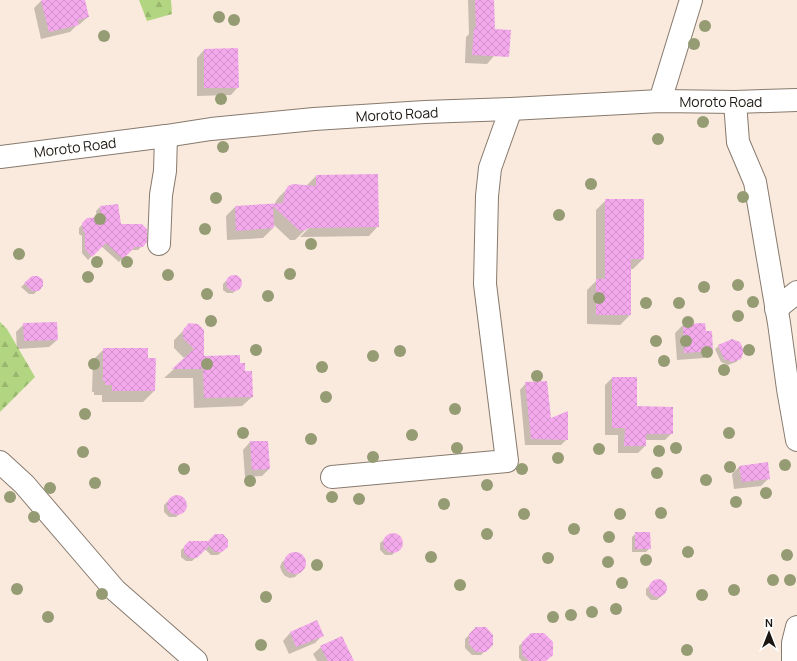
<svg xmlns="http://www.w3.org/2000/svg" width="797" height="661" viewBox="0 0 797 661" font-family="Manrope,sans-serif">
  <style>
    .forest { fill: url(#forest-firs) }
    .shadow { fill: #0003 }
    .building { fill: url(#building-cross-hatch) }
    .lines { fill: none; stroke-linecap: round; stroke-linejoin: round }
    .minor-casing { stroke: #877a6e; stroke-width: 24 }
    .major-casing { stroke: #877a6e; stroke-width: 24 }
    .minor { stroke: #fff; stroke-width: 22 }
    .major { stroke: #fff; stroke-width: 22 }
    .tree { fill: #959b73 }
    .labels { text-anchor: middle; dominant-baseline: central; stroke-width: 3.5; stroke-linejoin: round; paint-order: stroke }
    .street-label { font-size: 14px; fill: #1b1611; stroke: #fff }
  </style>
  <defs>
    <pattern id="forest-firs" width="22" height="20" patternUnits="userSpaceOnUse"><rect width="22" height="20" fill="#b1d580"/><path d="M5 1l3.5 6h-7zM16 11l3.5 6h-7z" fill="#98b66e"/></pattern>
    <pattern id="building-cross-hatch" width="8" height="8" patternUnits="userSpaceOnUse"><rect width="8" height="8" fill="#f4a9ed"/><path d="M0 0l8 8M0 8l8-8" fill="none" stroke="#d191ca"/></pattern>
  </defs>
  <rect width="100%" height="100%" fill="#faeadd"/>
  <!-- forest -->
  <g class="forest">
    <polygon points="139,0 171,0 172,14 147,21"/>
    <polygon points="0,322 7,329 35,377 0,412"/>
  </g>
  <!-- shadow -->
  <g class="shadow">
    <polygon points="44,0 84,0 88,17 80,24 77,25 70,32 41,39 34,8 41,1"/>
    <polygon points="468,0 493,0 494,56 487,64 465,63 466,37 469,34"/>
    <polygon points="204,50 238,87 231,95 197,96 197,58"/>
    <polygon points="316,176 378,226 369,236 300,237 310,227 309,226 295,240 290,240 273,224 273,228 263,238 227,240 226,216 235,207 275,204 276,201 279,197 289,187 306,186"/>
    <polygon points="606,200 643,259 633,269 630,269 630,315 620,325 587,324 587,290 596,281 596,210"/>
    <polygon points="118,205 120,225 146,242 138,250 131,250 119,262 101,246 88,260 82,253 82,236 79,234 79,228 87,219 97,219 96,211 100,207"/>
    <polygon points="231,276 236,276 241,280 241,285 233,293 227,293 223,290 223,284"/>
    <polygon points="32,277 42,286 34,294 29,294 21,287"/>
    <polygon points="24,324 57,340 49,347 17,349 16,332"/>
    <polygon points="190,324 203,357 239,364 244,372 252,397 242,406 194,408 193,378 164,378 185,359 174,348 174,340"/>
    <polygon points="705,324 705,333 712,351 704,358 677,360 675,333 683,325"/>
    <polygon points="719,346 740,358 736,362 728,365 721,362 715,349"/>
    <polygon points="104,349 147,359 155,359 154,391 143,402 102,402 102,395 94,395 94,392 92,392 93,360"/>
    <polygon points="612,378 636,378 636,407 672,433 665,440 645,440 645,446 638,453 618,453 618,435 605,435 605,385"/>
    <polygon points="526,383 550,420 567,439 561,445 525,445 520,390"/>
    <polygon points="250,442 269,469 262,476 245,477 243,450"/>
    <polygon points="740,466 769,478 761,486 734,489 732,474"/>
    <polygon points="173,496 181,496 186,501 186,508 176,517 169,517 164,512 164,505"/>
    <polygon points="636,533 650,548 646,552 632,552 632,537"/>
    <polygon points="390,534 397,534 401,539 401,546 392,555 385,555 380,550 380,543"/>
    <polygon points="190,542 209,542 227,547 218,555 211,555 205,549 192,561 186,561 181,557 181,550"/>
    <polygon points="295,553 300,555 304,559 305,564 303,569 295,577 290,578 285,576 282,572 280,567 282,562 290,555"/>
    <polygon points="655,581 661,581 666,585 666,592 657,600 651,600 646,595 646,589"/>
    <polygon points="316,622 322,636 315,643 289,654 283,641 290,633"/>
    <polygon points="476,628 492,644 481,655 472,655 465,648 465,639"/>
    <polygon points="532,634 545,661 522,661 519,658 519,646"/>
    <polygon points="321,647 353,661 317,661 313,654"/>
  </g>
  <!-- building -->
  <g class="building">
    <polygon points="41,0 85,0 89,17 78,20 79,25 49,32"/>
    <polygon points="475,0 494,0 495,29 511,30 509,57 472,55 474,28 476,28"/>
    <polygon points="238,48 239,88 204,88 204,49"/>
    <polygon points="378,174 379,227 308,228 306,230 300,231 273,206 274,228 236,231 235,206 283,203 285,191 288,186 293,184 316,186 316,175"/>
    <polygon points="605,199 644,199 644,259 631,259 631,315 596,315 596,279 605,279"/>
    <polygon points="118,204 121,224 142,224 147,229 147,242 143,247 135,247 123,259 106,243 92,257 85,249 85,233 83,230 82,223 87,218 101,217 100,206"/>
    <circle cx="234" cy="283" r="8"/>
    <polygon points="32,276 38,276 43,280 43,286 39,291 32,291 24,283"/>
    <polygon points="57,322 58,340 24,341 23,323"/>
    <polygon points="189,323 198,324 204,330 204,356 240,355 240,363 245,363 245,371 252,371 253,397 204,398 203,369 172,369 194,349 183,338 183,330"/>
    <polygon points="705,323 706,331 712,331 713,351 684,353 683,324"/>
    <polygon points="732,339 740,342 744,351 741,359 732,362 724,359 718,345"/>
    <polygon points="103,348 148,348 148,358 156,358 155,391 112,391 112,385 105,385 105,381 103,381"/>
    <polygon points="612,377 637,377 637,406 673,407 673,434 646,434 646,446 624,446 625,428 612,428"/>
    <polygon points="547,381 551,418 568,411 568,440 531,439 525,382"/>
    <polygon points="250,441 268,441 270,469 252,470"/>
    <polygon points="768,462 770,479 742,482 739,466"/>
    <circle cx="177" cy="505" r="10"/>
    <polygon points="635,532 650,532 651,549 635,549"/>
    <circle cx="393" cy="543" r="10"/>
    <polygon points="215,534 223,534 228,540 228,547 222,552 215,552 209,546 197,558 189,558 184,553 184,546 189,541 208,541"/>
    <circle cx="295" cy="563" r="11"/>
    <circle cx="658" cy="588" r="9"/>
    <polygon points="317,620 324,636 296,647 290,632"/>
    <polygon points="476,627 486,627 493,635 493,645 486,652 476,652 469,644 469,634"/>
    <polygon points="531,633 544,633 553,642 553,655 546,661 529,661 522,654 522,642"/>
    <polygon points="342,636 354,661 328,661 320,646"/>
  </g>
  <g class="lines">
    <defs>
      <g id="minor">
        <polyline points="660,101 691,0"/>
        <polyline points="735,102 738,142 755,182 779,323 788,389 797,440"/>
        <polyline points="159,244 161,195 165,171 166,136"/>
        <polyline points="776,309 797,292"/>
        <polyline points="0,462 24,484 115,590 196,661"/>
        <polyline points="332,477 507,461 485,284 487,196 490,168 511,109"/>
        <polyline points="793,661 793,643 797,627"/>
      </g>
      <polyline id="major" points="0,157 166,136 211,129 314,119 425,112 511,109 660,101 735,102 797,100"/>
    </defs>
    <!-- minor casing -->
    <use href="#minor" class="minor-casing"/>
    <!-- major casing -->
    <use href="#major" class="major-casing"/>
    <!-- minor -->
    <use href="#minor" class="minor"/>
    <!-- major -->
    <use href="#major" class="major"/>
  </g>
  <!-- trees -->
  <g class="tree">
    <circle cx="219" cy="17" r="6"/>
    <circle cx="234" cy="20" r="6"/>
    <circle cx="705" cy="26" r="6"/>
    <circle cx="104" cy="36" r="6"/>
    <circle cx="694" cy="44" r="6"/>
    <circle cx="221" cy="99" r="6"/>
    <circle cx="703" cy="122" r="6"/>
    <circle cx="658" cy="139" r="6"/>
    <circle cx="223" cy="147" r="6"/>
    <circle cx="591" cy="184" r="6"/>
    <circle cx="743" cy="197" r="6"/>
    <circle cx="216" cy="198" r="6"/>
    <circle cx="559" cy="215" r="6"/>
    <circle cx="100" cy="219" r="6"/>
    <circle cx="205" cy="229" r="6"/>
    <circle cx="311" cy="244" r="6"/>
    <circle cx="19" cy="254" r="6"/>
    <circle cx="97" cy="262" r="6"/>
    <circle cx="127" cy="262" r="6"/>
    <circle cx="290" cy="274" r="6"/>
    <circle cx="168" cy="275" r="6"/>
    <circle cx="88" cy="277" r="6"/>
    <circle cx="738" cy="285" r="6"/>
    <circle cx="704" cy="287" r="6"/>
    <circle cx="207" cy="294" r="6"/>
    <circle cx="268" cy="296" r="6"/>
    <circle cx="599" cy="298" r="6"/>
    <circle cx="753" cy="302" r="6"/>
    <circle cx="646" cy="303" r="6"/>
    <circle cx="679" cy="303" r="6"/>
    <circle cx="738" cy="316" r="6"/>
    <circle cx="211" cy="321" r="6"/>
    <circle cx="688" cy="322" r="6"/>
    <circle cx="656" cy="341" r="6"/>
    <circle cx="686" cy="341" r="6"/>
    <circle cx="256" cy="350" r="6"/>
    <circle cx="749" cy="350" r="6"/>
    <circle cx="400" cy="351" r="6"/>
    <circle cx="707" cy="352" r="6"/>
    <circle cx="373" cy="356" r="6"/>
    <circle cx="664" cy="361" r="6"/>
    <circle cx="94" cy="364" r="6"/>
    <circle cx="207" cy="364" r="6"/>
    <circle cx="322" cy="367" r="6"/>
    <circle cx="724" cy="370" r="6"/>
    <circle cx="537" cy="376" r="6"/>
    <circle cx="326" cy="397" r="6"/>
    <circle cx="455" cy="409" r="6"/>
    <circle cx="85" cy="414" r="6"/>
    <circle cx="243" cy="433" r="6"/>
    <circle cx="729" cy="433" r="6"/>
    <circle cx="412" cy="435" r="6"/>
    <circle cx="311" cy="439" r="6"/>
    <circle cx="457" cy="448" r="6"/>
    <circle cx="676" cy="448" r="6"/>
    <circle cx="599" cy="449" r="6"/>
    <circle cx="659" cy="451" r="6"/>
    <circle cx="83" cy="452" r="6"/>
    <circle cx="373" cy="457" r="6"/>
    <circle cx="558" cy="458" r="6"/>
    <circle cx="785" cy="465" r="6"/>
    <circle cx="730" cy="467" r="6"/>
    <circle cx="184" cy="469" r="6"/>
    <circle cx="522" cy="469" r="6"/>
    <circle cx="657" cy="473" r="6"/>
    <circle cx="706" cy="480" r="6"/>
    <circle cx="250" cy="481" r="6"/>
    <circle cx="95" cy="483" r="6"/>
    <circle cx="487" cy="485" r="6"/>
    <circle cx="50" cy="488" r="6"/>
    <circle cx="766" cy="493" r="6"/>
    <circle cx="10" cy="497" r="6"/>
    <circle cx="332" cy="497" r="6"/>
    <circle cx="359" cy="499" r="6"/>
    <circle cx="736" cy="502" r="6"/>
    <circle cx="444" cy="504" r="6"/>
    <circle cx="661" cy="513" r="6"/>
    <circle cx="524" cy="514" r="6"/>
    <circle cx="620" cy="514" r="6"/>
    <circle cx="34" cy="517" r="6"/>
    <circle cx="574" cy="529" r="6"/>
    <circle cx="487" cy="534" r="6"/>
    <circle cx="609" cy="537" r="6"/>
    <circle cx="688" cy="552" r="6"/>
    <circle cx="787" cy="555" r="6"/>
    <circle cx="431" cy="557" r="6"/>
    <circle cx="548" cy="558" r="6"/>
    <circle cx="646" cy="560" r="6"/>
    <circle cx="608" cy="562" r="6"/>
    <circle cx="317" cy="565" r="6"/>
    <circle cx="773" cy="580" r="6"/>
    <circle cx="790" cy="580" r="6"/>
    <circle cx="622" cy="583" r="6"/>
    <circle cx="460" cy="585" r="6"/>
    <circle cx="17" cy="589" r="6"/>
    <circle cx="734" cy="590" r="6"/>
    <circle cx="102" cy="594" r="6"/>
    <circle cx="702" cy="595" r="6"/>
    <circle cx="266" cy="597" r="6"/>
    <circle cx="616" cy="609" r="6"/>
    <circle cx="592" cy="612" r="6"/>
    <circle cx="571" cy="615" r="6"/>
    <circle cx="48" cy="617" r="6"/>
    <circle cx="553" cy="617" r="6"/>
    <circle cx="261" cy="645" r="6"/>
    <circle cx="687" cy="650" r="6"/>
  </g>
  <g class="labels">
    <!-- street labels -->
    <g class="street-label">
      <text x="721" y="101">Moroto Road</text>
      <text transform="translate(397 114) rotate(-3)">Moroto Road</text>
      <text transform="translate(75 147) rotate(-7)">Moroto Road</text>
    </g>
  </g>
  <!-- north arrow -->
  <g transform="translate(769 633)" stroke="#ffffff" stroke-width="3" paint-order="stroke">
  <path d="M0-3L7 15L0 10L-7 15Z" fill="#1b1611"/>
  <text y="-6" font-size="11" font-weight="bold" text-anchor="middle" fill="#1b1611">N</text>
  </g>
</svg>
